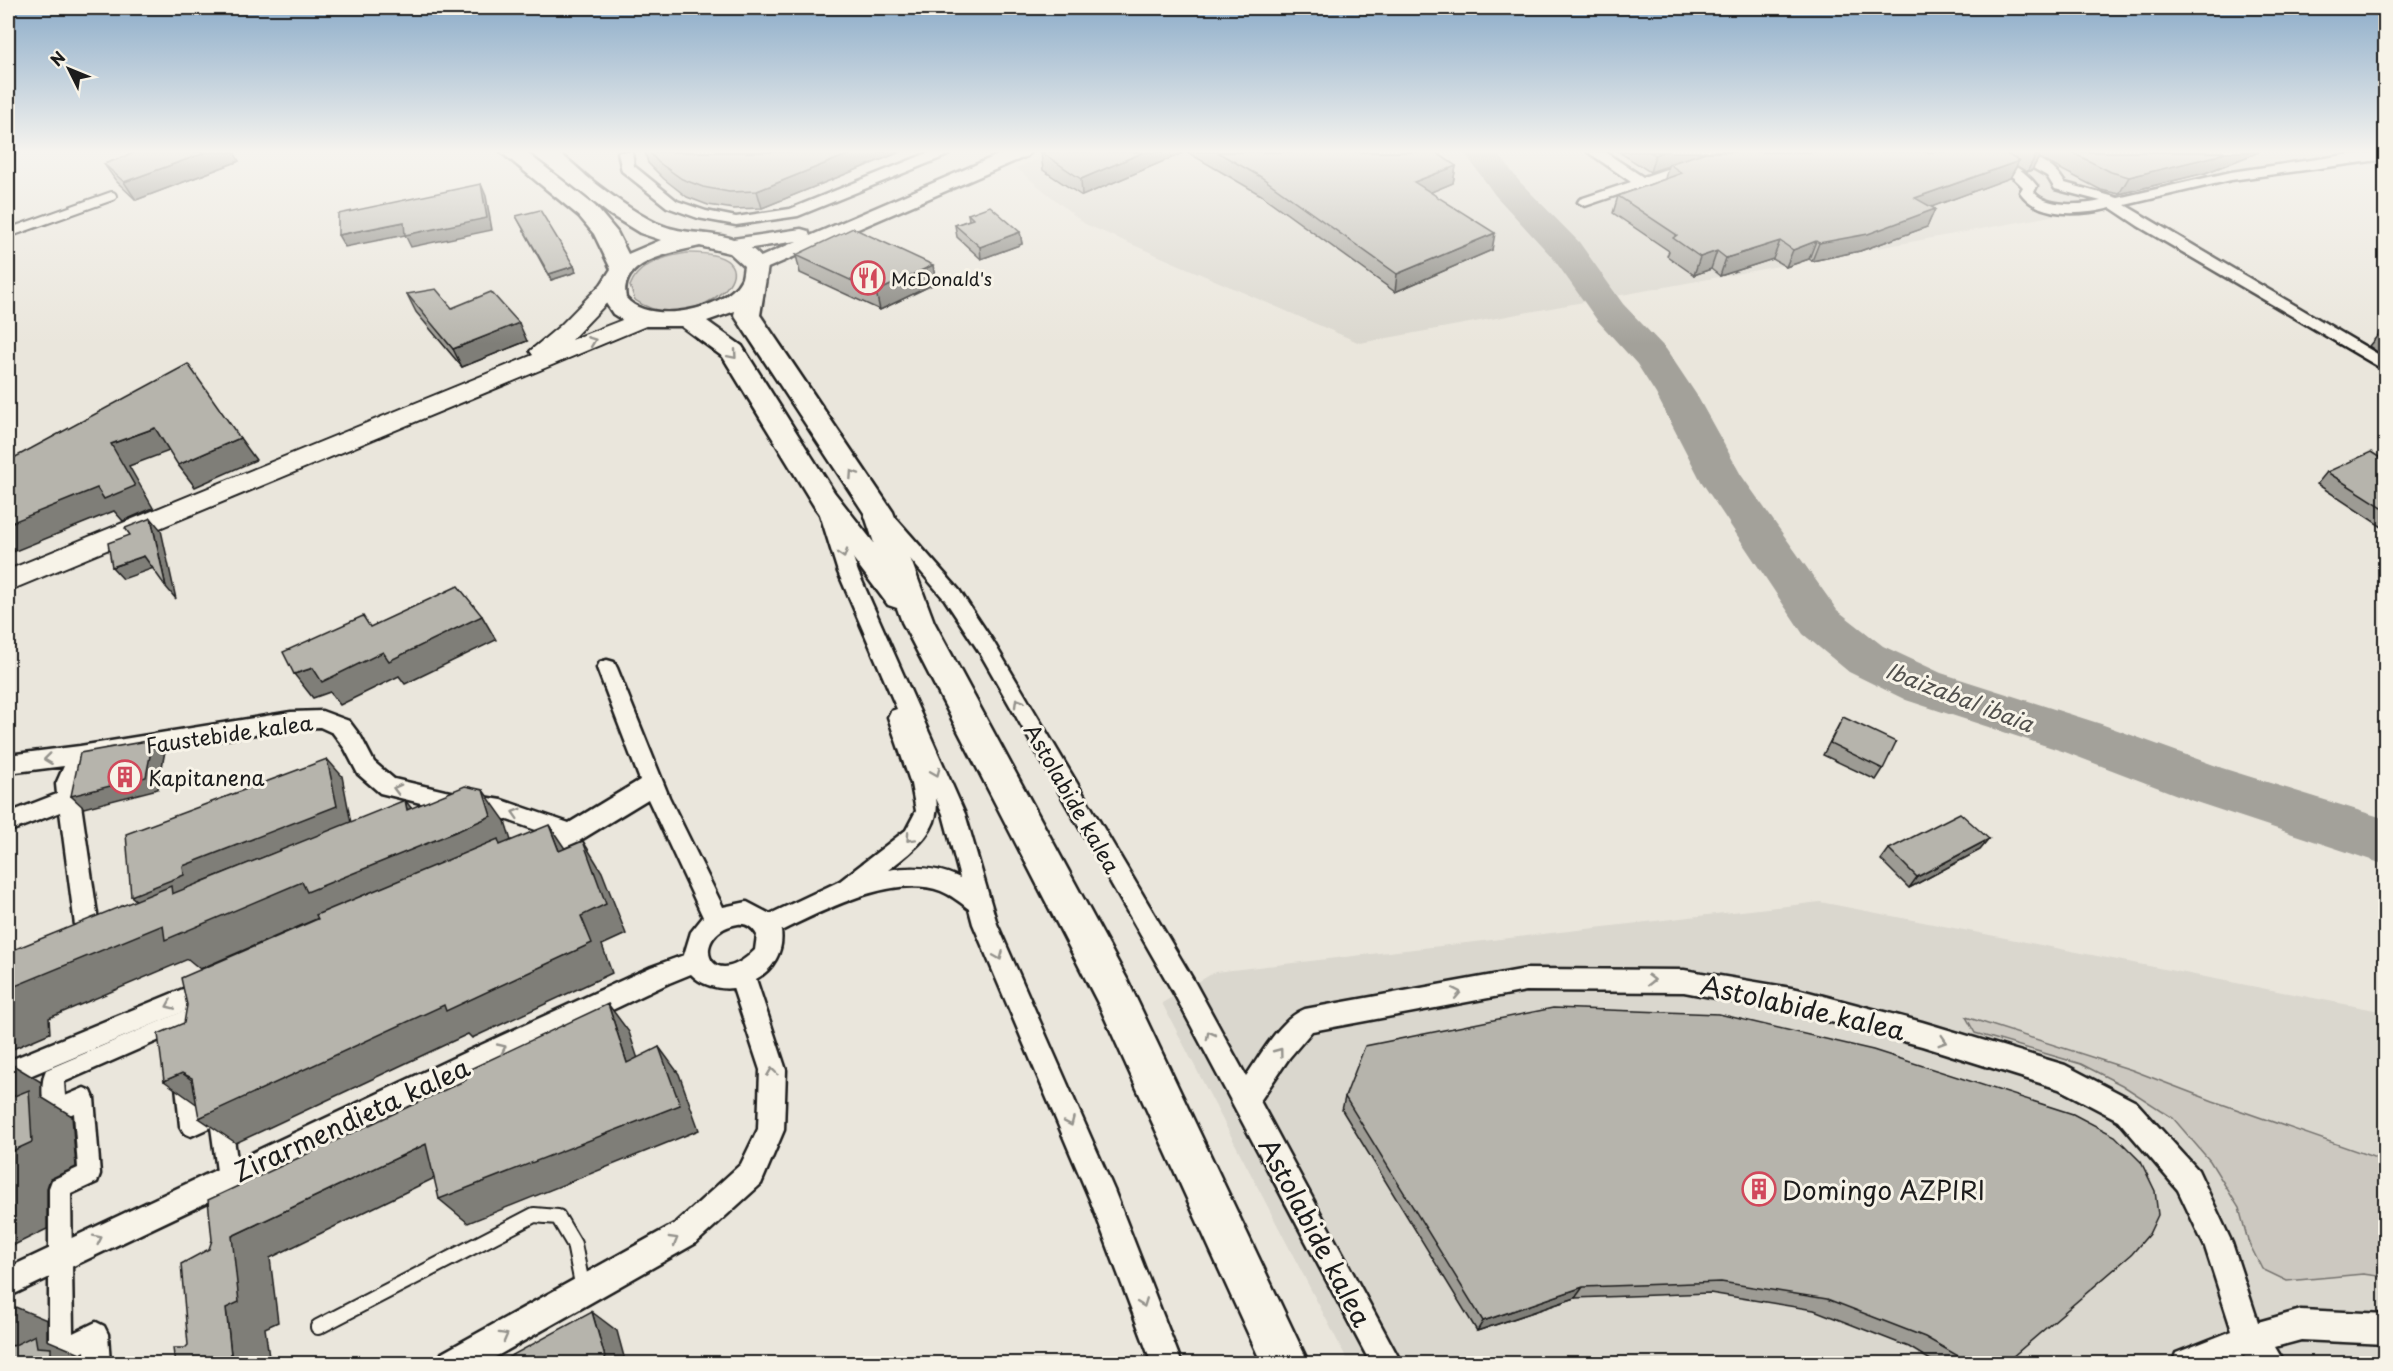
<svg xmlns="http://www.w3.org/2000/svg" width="2393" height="1371" viewBox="0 0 2393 1371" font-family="'Playpen Sans',sans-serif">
<rect width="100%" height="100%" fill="#eae6dc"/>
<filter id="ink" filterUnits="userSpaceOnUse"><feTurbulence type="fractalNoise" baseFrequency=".0167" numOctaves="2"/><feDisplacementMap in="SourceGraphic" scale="12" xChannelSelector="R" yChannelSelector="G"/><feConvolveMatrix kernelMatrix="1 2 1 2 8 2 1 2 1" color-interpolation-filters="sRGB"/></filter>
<g filter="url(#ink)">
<!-- built -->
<g fill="#dad7ce">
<polygon points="1055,152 2334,152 2336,153 2041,218 1360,343 1085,224 1016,168"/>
<polygon points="1820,902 2385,1012 2385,1363 1349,1363 1162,1003 1215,972"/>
</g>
<!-- green -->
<g fill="#ccc8c0" stroke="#74726e" stroke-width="1.5">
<path d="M687,253C792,251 694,343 635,300L630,286C638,263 666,256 687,253Z"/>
<polygon points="1966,1017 2132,1070 2213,1101 2385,1161 2385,1277 2363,1274 2287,1281 2262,1269 2248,1241 2239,1208 2210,1161 2173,1118 2122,1085 2081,1064 1975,1033"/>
</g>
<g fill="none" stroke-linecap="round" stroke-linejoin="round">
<!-- river -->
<polygon fill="#a3a19a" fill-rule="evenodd" points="1464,152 1497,152 1519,181 1579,242 1623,304 1666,349 1696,394 1741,475 1837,610 1883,646 1941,673 2101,724 2222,768 2386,819 2386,865 2193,801 2065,752 1906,700 1849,672 1803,634 1701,481 1656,394 1637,364 1597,320 1553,258 1495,195"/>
<!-- service-far1 casing -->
<g stroke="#1c1c1c" stroke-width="12">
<polyline id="service-far1" points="8,233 112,196"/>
</g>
<!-- service casing -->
<g stroke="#1c1c1c" stroke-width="18">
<polyline id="service" points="318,1327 534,1215 558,1217 574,1244 583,1289"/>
</g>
<!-- pedestrian casing -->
<g stroke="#1c1c1c" stroke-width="5">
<g id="pedestrian">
<path d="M205,1002L212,1005L215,1011L212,1017L64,1082L65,1096L84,1088L91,1091L94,1098L100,1174L97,1182L71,1194L73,1333L96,1322L104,1326L108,1334L110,1364H86L85,1351L61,1363L53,1359L49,1351V1188L52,1180L78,1168L74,1113L55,1121L48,1118C42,1105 40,1083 46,1070Z"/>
<polygon points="185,1066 192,1069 200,1111 220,1102 227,1105 230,1112 241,1186 238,1194 230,1197 222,1194 219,1186 211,1127 191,1136 184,1133 180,1126 175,1076 178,1069"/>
</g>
</g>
<!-- minor casing -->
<g stroke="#1c1c1c" stroke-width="5">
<g id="minor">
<polygon points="618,152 632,152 634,166 677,201 706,211 736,217 790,209 930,152 950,152 948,155 798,216 736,225 698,218 667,207 622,171"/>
<polygon points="1588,152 1605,152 1643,177 1717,152 1738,152 1736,155 1585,206 1578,202 1580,199 1631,182"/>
<path d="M1969,152C1994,152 2022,166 2037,186L2034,192C2046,208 2083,205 2101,201L2055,189L2047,176L2005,152C2029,152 2053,162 2065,183L2118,198L2231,172L2345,155L2386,152V159L2231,180L2125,205L2386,359V371L2138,226L2111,208C2082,215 2038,219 2020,192L2023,187L2014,178Z"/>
<path d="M828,505L835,506L837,511L858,572L965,814L997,924L1114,1190L1182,1364H1152L1091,1202L973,924L969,909C960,902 951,895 941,891C893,873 823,911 781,931C784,951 773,970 756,979L786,1070L784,1130L761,1184L696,1243L483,1364H438L442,1353L676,1223L741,1164L758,1129L760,1070L733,988C719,990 701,985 691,974L669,983L8,1297V1268L468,1051L651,967L684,955L691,932L703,917L648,799L579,841L533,861L525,858L521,851L525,844L547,834L502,818L445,809L380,793L358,774L345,749L333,733L320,727L291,728L88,762L78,784L102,948L99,956L90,959L81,956L78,948L60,812L8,832V813L57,794L56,784L64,766L8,773V755L80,746L291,712L322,711L349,721L361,737L374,762L394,779L445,791L502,800L569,823L640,780L597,668L600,662L607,660L614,662L617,668L669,797L723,907L747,902L770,914L840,881L906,830L916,811L911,784L888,717L891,711L897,709L838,572L819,511L821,506ZM936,798L943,814L960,878C937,867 913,866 888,870C911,852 942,831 936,798ZM738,924C747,923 753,928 757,935L755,950C707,997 689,932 738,924Z"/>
<path d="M886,514L893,515L959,590L994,643L1195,983L1246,1076C1260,1056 1281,1018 1305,1009L1526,969L1684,970L1797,989L1922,1022L2065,1065L2136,1102L2198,1170L2232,1243L2258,1322L2301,1310L2386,1314V1344L2301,1340L2275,1347L2285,1364H2250L2244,1356L2225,1364H2172L2176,1353L2232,1331L2205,1247L2178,1190L2118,1120L2059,1089L1922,1046L1797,1013L1684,992L1526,991L1312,1031L1289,1058L1260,1101L1402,1364H1371L1177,999L980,653L945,600L877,520L879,515Z"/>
<polygon points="212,977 221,980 225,988 221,996 8,1085 8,1061"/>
</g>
</g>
<!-- tertiary casing -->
<g stroke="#1c1c1c" stroke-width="5">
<polygon id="tertiary" points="1005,152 1030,152 1027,156 763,270 749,270 746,266 749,262 797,241 733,251 726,249 723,245 726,241 733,239 801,229 808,231 810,236"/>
</g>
<!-- secondary casing -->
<g stroke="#1c1c1c" stroke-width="4">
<polygon id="secondary" points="613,278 621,280 624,285 571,340 645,311 653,313 657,318 653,323 8,591 8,570 533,355 530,351 561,325 605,280"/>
</g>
<!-- primary casing -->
<g stroke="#1c1c1c" stroke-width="5">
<path id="primary" d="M501,152H526L595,206L617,232L628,254L661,240L640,233L609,214L530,152C537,152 546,151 553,152C565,154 581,172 590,179C611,195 632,211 656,223C697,242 738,222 768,266L760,315L893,512L934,622L1127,979L1309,1364H1262L1099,1005L902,622L897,608L888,605L814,506L723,357L681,326H647L624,321L613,314L600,294L602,283L611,269L594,234L579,216ZM700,246L730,253L744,266C743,271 743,277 741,280C725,311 648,325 626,298C618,260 676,252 700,246ZM735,311L734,315L864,513L874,543L834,492L742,346L707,321Z"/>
</g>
<!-- service-far1 -->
<use href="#service-far1" stroke="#f7f3e8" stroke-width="8"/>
<!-- service -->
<use href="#service" stroke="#f7f3e8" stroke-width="14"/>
<!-- pedestrian -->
<use href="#pedestrian" fill="#f7f3e8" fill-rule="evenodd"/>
<!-- minor -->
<use href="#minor" fill="#f7f3e8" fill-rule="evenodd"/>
<!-- tertiary -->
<use href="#tertiary" fill="#f7f3e8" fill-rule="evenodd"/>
<!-- secondary -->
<use href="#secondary" fill="#f7f3e8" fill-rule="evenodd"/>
<!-- primary -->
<use href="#primary" fill="#f7f3e8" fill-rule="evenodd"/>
</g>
<!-- wall -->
<g fill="#9d9b94" stroke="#1c1c1c" stroke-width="1.5">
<polygon points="137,152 234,152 239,161 136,200 116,181 104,164"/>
<polygon points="645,152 900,152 762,208 734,209 708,205 687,197 664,179 648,163"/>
<polygon points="1041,152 1185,152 1082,196 1043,170"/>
<polygon points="1187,152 1436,152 1456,166 1453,183 1431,192 1492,250 1395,292 1261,195"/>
<polygon points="1619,152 2259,152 2205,173 2119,194 2101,190 2039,158 2032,170 2027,172 2017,166 2010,178 1931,207 1935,209 1927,227 1860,251 1812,261 1809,259 1786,267 1773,259 1720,276 1711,269 1694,275 1667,256 1669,251 1613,213 1618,196 1665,179 1668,166 1650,172"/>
<polygon points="968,214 1020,232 1022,244 981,259 957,237 955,225 969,220"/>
<polygon points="516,216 574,266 576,272 551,280"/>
<polygon points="796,255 936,283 880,310 800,273"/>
<polygon points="407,294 452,308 527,341 462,367 416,312"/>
<polygon points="2385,332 2385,357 2369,346 2379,334"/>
<polygon points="2385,461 2385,529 2317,484 2327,472"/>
<polygon points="1843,717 1883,769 1876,780 1823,755"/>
<polygon points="1989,839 1980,850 1909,888 1881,860 1889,849"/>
<polygon points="1345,1097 2004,1364 1937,1364 1909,1347 1814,1310 1710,1293 1575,1298 1477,1331 1342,1110"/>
</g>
<!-- shaded-wall -->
<g fill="#7f7e78" stroke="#1c1c1c" stroke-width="1.5">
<polygon points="8,152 23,152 8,158"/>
<polygon points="207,152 234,152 239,161 136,200 124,182"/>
<polygon points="854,152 900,152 762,208 757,191"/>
<polygon points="1144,152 1185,152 1082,196 1081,179"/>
<polygon points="1663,152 1709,152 1669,164 1668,166 1650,172 1655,155"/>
<polygon points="2225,152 2259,152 2205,173 2119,194 2129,177"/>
<polygon points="2041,153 2032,170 2027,172 2036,155"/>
<polygon points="2019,161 2010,178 1907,216 1915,198"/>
<polygon points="1456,166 1453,183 1412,200 1414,182"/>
<polygon points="481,184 486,196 492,230 411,247 405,235 345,247 338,235 404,222"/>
<polygon points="1935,209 1927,227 1860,251 1812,261 1819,243"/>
<polygon points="1020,232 1022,244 981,259 980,247"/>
<polygon points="1495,233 1492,250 1395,292 1397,274"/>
<polygon points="1780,241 1773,259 1720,276 1726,258"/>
<polygon points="1816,241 1809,259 1786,267 1793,250"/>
<polygon points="1717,251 1711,269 1694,275 1700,257"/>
<polygon points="933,265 936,283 880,310 876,292"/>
<polygon points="574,266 576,272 551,280 549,274"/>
<polygon points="519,323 527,341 462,367 453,349"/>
<polygon points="155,428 172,450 129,466 153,508 123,521 114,511 8,554 8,524 111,444"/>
<polygon points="240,438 256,460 195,487 178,465"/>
<polygon points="151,518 161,530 176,599 166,587"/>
<polygon points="144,556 154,568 123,579 112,567"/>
<polygon points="482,616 496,640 405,684 399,676 340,705 330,692 313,698 294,674 313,668 383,652"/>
<polygon points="153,740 165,751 158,789 84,808 71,796"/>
<polygon points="327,759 342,776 351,823 201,882 202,891 407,810 405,800 430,832 483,790 505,821 513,847 328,914 200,969 188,959 49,1018 50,1033 8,1051 8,989 150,912 131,896 183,866"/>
<polygon points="549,825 570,856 559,851"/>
<polygon points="1989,839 1980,850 1909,888 1917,877"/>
<polygon points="583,841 602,872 626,934 602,945 612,973 472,1038 468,1034 236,1143 199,1118 581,916"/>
<polygon points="608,1004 629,1032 648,1089 627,1063"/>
<polygon points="659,1047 679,1074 699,1130 468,1223 439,1199"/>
<polygon points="8,1062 41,1082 41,1097 72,1116 76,1167 50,1179 47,1188 47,1229 8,1248"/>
<polygon points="182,1073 219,1100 202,1108 164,1081"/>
<polygon points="426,1144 455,1168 270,1258 278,1322 265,1328 270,1364 232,1364 226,1308 232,1236"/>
<polygon points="1583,1287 1575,1298 1477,1331 1483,1321"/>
<polygon points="8,1304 47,1320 47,1340 83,1355 84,1361 91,1364 51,1364 8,1344"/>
<polygon points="592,1312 617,1331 626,1364 607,1364"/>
</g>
<!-- building -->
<g fill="#b6b4ac" stroke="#1c1c1c" stroke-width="1.5">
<polygon points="137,152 207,152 124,182 104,164"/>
<polygon points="649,152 854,152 757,191 729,192 703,187 682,179 658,162"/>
<polygon points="1041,152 1144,152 1081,179"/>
<polygon points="1217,152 1435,152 1456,166 1414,182 1495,233 1397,274 1261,177"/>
<polygon points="1650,152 1663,152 1655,155"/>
<polygon points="1706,152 2003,152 2019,161 1915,198 1935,209 1868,234 1819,243 1816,241 1793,250 1780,241 1726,258 1717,251 1700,257 1673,238 1677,235 1618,196 1682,173 1669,164"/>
<polygon points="2031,152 2040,152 2041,153 2036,155"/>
<polygon points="2071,152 2225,152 2216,156 2129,177 2111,172"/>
<polygon points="481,184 487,218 405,235 404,222 338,235 338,214"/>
<polygon points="990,206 1020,232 980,247 955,225 973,219 968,214"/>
<polygon points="540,210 574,266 549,274 516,216"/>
<polygon points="853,228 933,265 876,292 796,255"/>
<polygon points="436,289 452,308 491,292 519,323 453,349 407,294"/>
<polygon points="2385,332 2385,339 2379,334"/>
<polygon points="188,364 240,438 178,465 155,428 111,444 135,486 104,499 97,488 8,524 8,461"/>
<polygon points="2371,452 2385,461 2385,509 2327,472"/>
<polygon points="151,518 166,587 144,556 112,567 108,543 130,535 125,528"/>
<polygon points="458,586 482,616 389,661 383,652 322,682 313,668 294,674 283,652 363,616 370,627"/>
<polygon points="1843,717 1896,742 1883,769 1830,743"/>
<polygon points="153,740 146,777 71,796 80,753"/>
<polygon points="327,759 337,806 183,866 184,875 131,896 126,834"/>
<polygon points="465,786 483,790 491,816 460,830 307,892 302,882 165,940 163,925 8,989 8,952 171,886 172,894 405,800 407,810"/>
<polygon points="1960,813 1989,839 1917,877 1889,849"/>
<polygon points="549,825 559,851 583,841 606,904 581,916 592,943 446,1011 444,1005 199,1118 192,1078 182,1073 164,1081 158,1034 184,1023 187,1005 181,978 318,919 316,915 498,839 500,845"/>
<polygon points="608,1004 627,1063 659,1047 680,1105 439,1199 426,1144 232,1236 239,1302 226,1308 232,1364 175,1364 173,1348 185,1348 188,1345 181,1264 209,1249 212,1240 208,1200 466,1080 464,1072"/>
<polygon points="1553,1008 1719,1014 1873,1050 2073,1114 2115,1136 2141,1162 2155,1191 2158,1215 2149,1234 2132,1254 2004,1364 1972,1364 1925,1337 1827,1299 1721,1282 1583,1287 1483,1321 1345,1097 1365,1046"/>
<polygon points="29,1090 32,1142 8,1153 8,1095 12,1097"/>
<polygon points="592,1312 607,1364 496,1364"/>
<polygon points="35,1335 37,1347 51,1348 51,1364 8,1364 8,1344 13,1346"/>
</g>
<!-- one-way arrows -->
<defs><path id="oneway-chevron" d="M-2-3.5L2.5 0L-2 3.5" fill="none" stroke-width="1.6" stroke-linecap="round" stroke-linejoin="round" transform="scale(1.5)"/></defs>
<g stroke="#94928c">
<use href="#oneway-chevron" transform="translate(592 341) rotate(-21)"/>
<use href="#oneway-chevron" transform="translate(733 355) rotate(49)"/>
<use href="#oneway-chevron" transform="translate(853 474) rotate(-124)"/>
<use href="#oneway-chevron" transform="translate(843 554) rotate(72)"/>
<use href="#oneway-chevron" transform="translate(1018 702) rotate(-120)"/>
<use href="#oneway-chevron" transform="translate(48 759) rotate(173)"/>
<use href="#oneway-chevron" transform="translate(936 772) rotate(67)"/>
<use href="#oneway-chevron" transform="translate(397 789) rotate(-165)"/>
<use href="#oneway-chevron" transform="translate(516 813) rotate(-163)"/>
<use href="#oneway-chevron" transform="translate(910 838) rotate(133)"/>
<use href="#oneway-chevron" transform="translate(999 956) rotate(67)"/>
<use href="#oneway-chevron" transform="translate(1651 980)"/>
<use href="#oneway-chevron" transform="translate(1457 993) rotate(-11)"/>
<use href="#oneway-chevron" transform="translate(170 1005) rotate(157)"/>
<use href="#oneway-chevron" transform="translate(1210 1035) rotate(-118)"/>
<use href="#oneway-chevron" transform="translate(1943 1041) rotate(17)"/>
<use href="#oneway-chevron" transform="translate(502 1048) rotate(-25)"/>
<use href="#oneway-chevron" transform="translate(1279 1052) rotate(-53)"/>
<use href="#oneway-chevron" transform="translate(772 1072) rotate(-98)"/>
<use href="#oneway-chevron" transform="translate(1070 1122) rotate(66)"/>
<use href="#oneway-chevron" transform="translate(98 1239) rotate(-26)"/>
<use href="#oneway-chevron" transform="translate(674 1240) rotate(-30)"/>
<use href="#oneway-chevron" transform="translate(1143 1303) rotate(69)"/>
<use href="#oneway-chevron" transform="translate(504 1336) rotate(-29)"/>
</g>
</g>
<!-- sky -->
<linearGradient id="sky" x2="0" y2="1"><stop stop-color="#8cacc9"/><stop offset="0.44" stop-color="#f6f4ef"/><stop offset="1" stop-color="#f6f4ef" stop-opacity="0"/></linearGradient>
<rect width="2393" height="344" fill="url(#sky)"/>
<!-- icons -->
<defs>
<g id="restaurant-ring" transform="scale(1.725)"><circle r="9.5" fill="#f7f3e8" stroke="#d1495b" stroke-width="1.5"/><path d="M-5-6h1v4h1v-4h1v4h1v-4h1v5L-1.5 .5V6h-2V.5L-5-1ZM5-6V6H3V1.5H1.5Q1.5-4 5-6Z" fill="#d1495b"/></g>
<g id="building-ring" transform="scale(1.725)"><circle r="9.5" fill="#f7f3e8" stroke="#d1495b" stroke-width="1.5"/><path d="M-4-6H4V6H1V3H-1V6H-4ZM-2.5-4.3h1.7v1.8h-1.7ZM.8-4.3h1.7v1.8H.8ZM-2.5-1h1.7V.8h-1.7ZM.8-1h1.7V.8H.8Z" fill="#d1495b"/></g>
</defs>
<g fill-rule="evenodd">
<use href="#restaurant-ring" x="868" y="278"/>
<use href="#building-ring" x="125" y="777"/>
<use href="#building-ring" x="1759" y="1189"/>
</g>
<g text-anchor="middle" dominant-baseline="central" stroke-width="6" stroke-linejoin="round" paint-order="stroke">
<!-- far-poi labels -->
<g font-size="18" fill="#1c1c1c" stroke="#f7f3e8" text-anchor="start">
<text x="891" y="278">McDonald's</text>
</g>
<!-- street labels -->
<g font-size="21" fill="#1c1c1c" stroke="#f7f3e8">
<text transform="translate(229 733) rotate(-8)">Faustebide kalea</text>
<text transform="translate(1073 798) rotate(60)">Astolabide kalea</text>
</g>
<!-- poi labels -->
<g font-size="21" fill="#1c1c1c" stroke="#f7f3e8" text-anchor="start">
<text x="148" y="777">Kapitanena</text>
</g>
<!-- water labels -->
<g font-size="22" font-style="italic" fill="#52514e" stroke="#f7f3e8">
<text transform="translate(1960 696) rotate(21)">Ibaizabal ibaia</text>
</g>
<!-- near-street labels -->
<g font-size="26" fill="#1c1c1c" stroke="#f7f3e8">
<text transform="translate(1803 1007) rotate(13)">Astolabide kalea</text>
<text transform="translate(351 1119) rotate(-25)">Zirarmendieta kalea</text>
<text transform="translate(1316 1232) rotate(62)">Astolabide kalea</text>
</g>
<!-- near-poi labels -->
<g font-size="26" fill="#1c1c1c" stroke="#f7f3e8" text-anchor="start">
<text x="1782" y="1189">Domingo AZPIRI</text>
</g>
</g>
<!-- margin -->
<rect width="2393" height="1371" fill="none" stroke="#f7f3e8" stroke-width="30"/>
<rect x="15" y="15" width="2363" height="1341" fill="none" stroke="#1c1c1c" stroke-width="2" filter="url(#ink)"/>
<!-- north arrow -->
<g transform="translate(69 69) rotate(313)" stroke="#f7f3e8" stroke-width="4.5" paint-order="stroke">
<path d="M0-4.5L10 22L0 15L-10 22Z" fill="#1c1c1c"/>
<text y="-9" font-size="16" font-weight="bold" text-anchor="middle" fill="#1c1c1c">N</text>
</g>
</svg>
